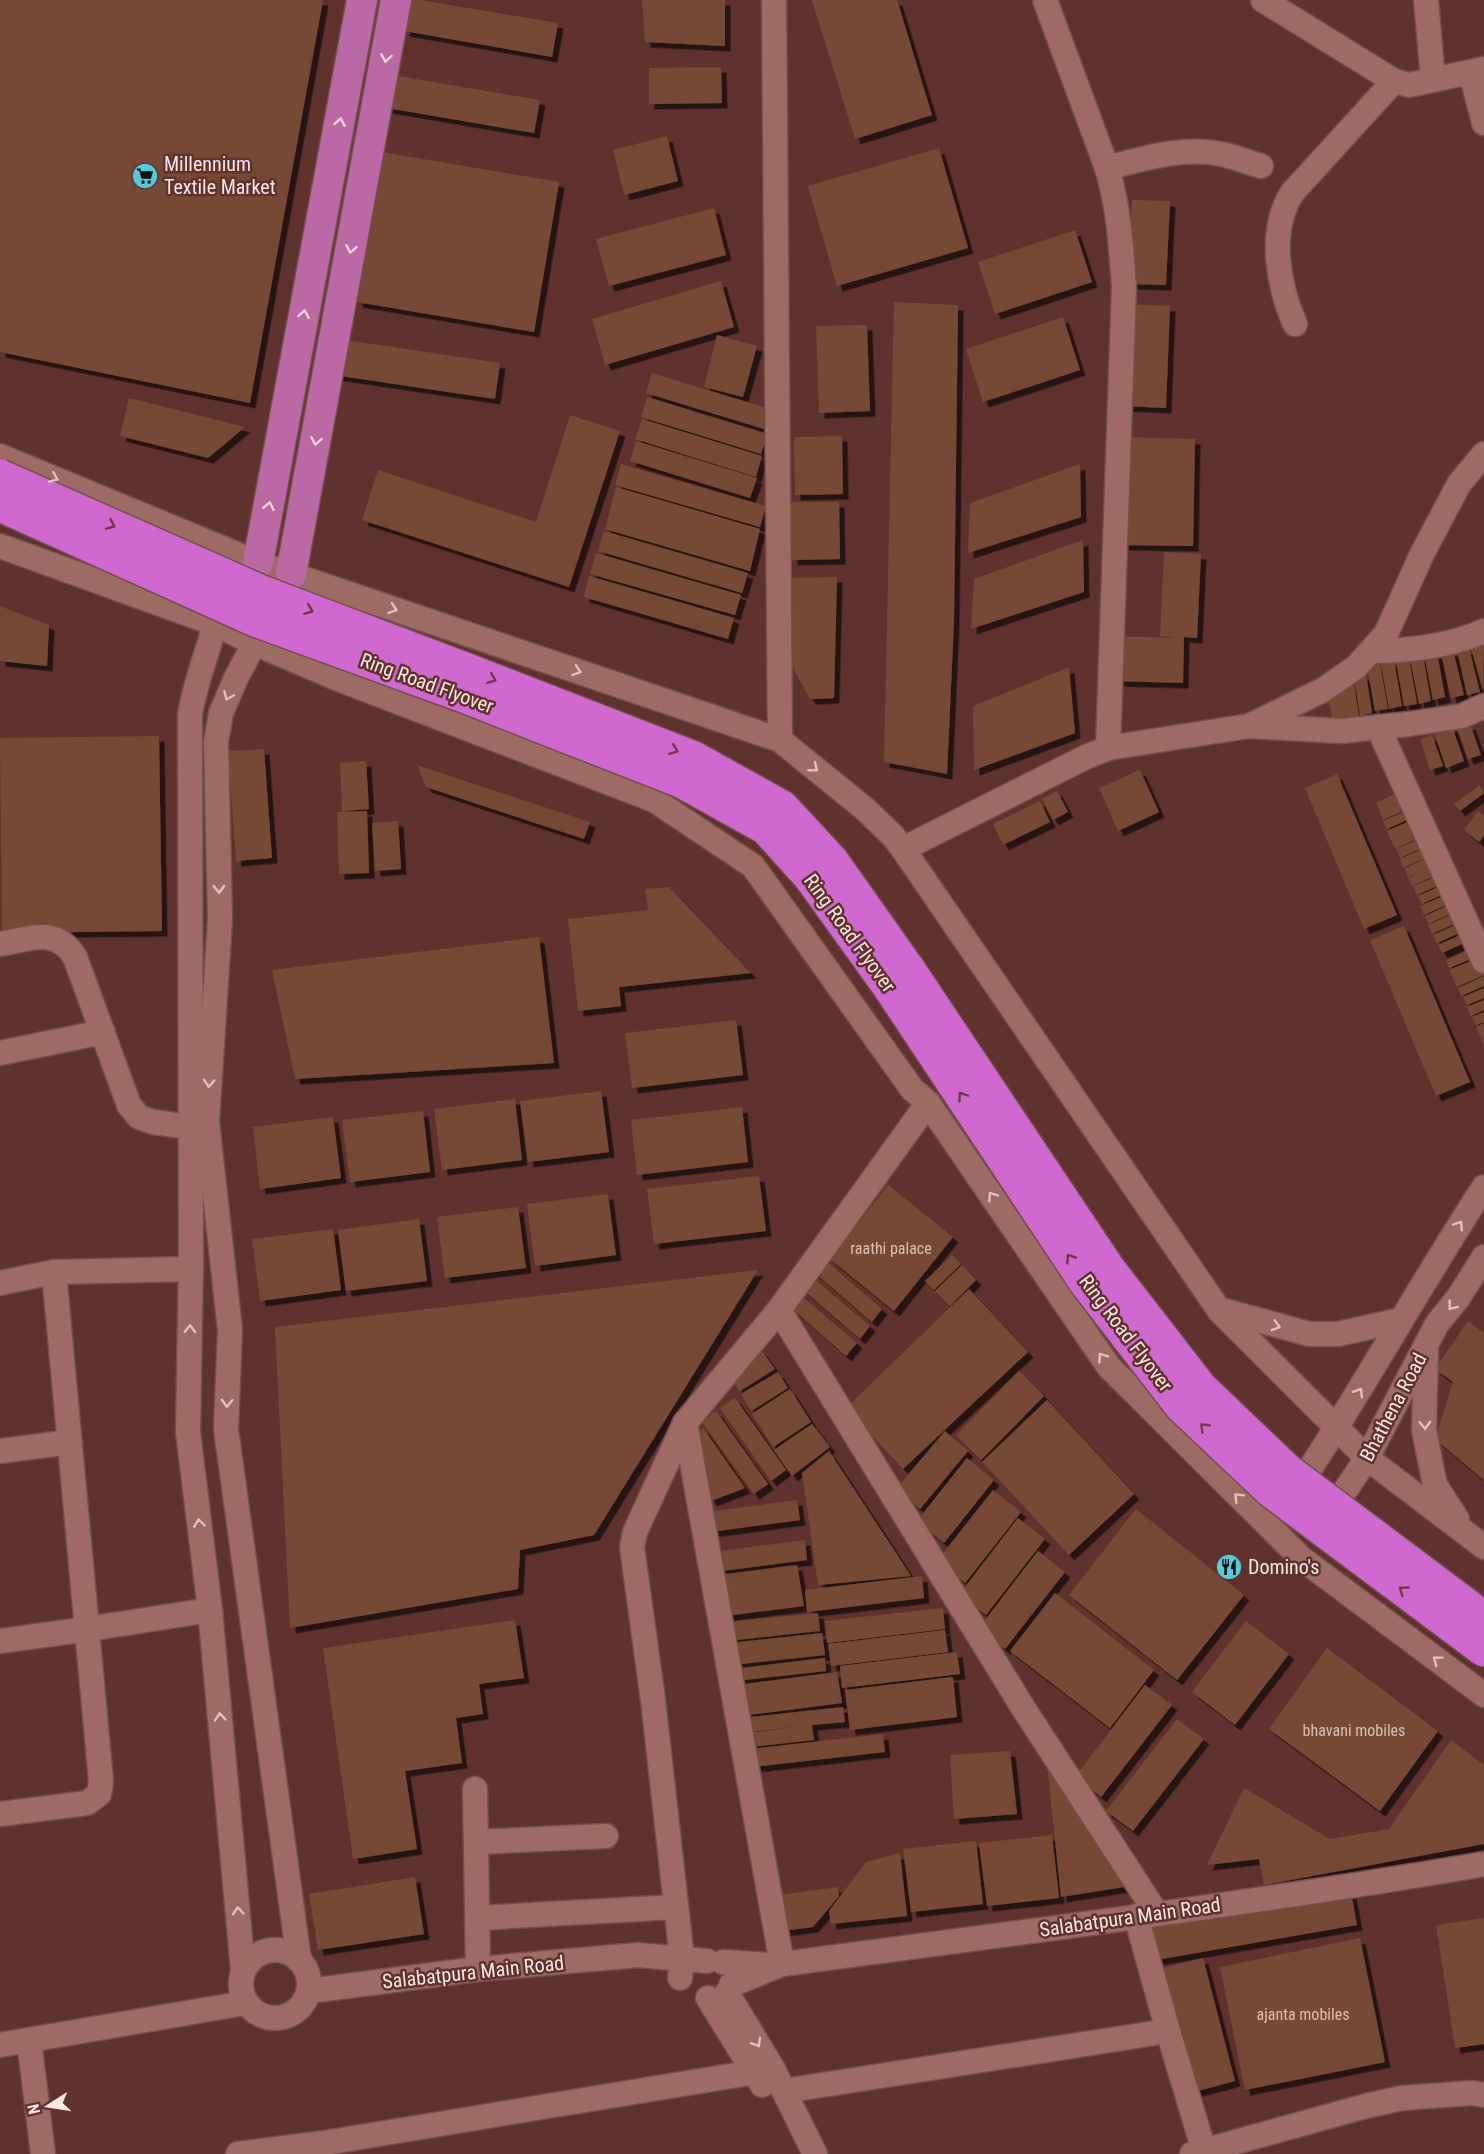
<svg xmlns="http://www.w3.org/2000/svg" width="1484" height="2154" viewBox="0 0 1484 2154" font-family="'Roboto Condensed',sans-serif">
<defs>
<filter id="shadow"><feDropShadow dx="5.5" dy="5.5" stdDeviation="0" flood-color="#0009"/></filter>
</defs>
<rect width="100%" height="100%" fill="#5f322d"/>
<!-- building -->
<g fill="#744a34" filter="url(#shadow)">
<polygon points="0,0 323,0 250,403 0,352"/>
<polygon points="409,0 420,0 558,23 552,57 404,31"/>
<polygon points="642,0 725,0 725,46 645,42"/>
<polygon points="812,0 897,0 932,115 855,139"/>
<polygon points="721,67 722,103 649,104 649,68"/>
<polygon points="392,75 540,100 534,133 387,108"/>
<polygon points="667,136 678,181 624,195 613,150"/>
<polygon points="939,148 968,248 837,286 808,186"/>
<polygon points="382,152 559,182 534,332 357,302"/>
<polygon points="1132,200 1170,201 1166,285 1129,284"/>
<polygon points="714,208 726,255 609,286 596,239"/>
<polygon points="1075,230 1092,282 995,314 978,262"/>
<polygon points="721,281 734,327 605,365 592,319"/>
<polygon points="894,302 958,305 954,621 947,774 884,762"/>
<polygon points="1125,304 1170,306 1166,408 1122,406"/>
<polygon points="1063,317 1080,370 983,402 966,349"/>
<polygon points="867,325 870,411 819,413 816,326"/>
<polygon points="717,335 757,346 743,397 704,387"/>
<polygon points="339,339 500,363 495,399 334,375"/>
<polygon points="652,373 773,410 767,430 646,393"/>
<polygon points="647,397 767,434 761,454 641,417"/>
<polygon points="129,398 245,427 208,458 120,436"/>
<polygon points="570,415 620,431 569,587 362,520 378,470 536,522"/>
<polygon points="642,419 762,456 756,477 635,439"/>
<polygon points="842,436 843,494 795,495 794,437"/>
<polygon points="1125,437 1195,439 1193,546 1123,545"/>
<polygon points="636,441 757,478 750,498 630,461"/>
<polygon points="621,464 766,506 760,527 615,485"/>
<polygon points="1080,464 1081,517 968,553 970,503"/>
<polygon points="616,487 760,529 750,571 605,529"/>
<polygon points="791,502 839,502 840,559 792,560"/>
<polygon points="604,531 748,573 742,593 598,551"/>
<polygon points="1083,540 1084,592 971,629 974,579"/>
<polygon points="1164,552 1201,554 1197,638 1184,637 1183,683 1114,681 1116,636 1173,638 1160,636"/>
<polygon points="596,553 741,595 735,615 590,574"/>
<polygon points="589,576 734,618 728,639 584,597"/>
<polygon points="837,577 834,698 810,699 791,664 786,578"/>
<polygon points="0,606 49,625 47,666 0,661"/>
<polygon points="1483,644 1484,646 1483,691 1471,648"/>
<polygon points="1469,648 1480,692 1467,695 1457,650"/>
<polygon points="1453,650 1464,695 1451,698 1441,653"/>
<polygon points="1437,652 1445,697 1433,700 1424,654"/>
<polygon points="1423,656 1431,701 1419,704 1410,658"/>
<polygon points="1409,658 1417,704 1404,706 1396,661"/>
<polygon points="1394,661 1402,706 1389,709 1381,664"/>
<polygon points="1380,664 1388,709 1375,711 1367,666"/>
<polygon points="1069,667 1075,733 974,770 973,706"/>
<polygon points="1366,674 1372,713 1360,716 1354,676"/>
<polygon points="1354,684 1359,716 1333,722 1327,690"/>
<polygon points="1470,724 1481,755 1468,759 1457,728"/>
<polygon points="1452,726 1464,761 1446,768 1434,732"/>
<polygon points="1432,735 1443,766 1430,770 1420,739"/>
<polygon points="159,736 162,931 2,933 0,738"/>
<polygon points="264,749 272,858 236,861 228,751"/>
<polygon points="366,761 369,809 342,811 340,763"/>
<polygon points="417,765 590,822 584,839 426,787"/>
<polygon points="1140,770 1159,812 1118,831 1099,788"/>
<polygon points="1337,774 1397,915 1364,929 1305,788"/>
<polygon points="1480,785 1484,793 1460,811 1454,804"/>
<polygon points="1404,789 1408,798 1389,806 1408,799 1412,807 1383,820 1376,803"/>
<polygon points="1057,791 1068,812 1053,820 1042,799"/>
<polygon points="1040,801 1050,822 1003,845 993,824"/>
<polygon points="1412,808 1416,816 1387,829 1383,821"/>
<polygon points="367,811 369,873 339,874 337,812"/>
<polygon points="1478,811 1484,816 1484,836 1479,842 1464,830"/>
<polygon points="1416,818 1424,836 1395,849 1387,831"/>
<polygon points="398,821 401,869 375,871 372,823"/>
<polygon points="1425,837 1429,845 1400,858 1396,849"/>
<polygon points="1429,846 1432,855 1403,868 1400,859"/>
<polygon points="1433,855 1441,873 1412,886 1408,878 1417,873 1408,877 1405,868"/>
<polygon points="1442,874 1446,882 1417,895 1413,886"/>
<polygon points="1447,883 1450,891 1422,904 1418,896"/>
<polygon points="669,887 751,973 619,987 621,1006 578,1011 568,919 648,910 645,889"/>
<polygon points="1450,893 1453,902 1424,915 1420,906"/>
<polygon points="1453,903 1457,911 1428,924 1425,916"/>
<polygon points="1457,912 1461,921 1432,934 1428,925"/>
<polygon points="1462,922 1466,930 1437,943 1433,935"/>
<polygon points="1404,926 1470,1082 1436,1096 1370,940"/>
<polygon points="1467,932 1471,940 1442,953 1438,945"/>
<polygon points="539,937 554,1063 295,1079 272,970"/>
<polygon points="1474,947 1478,956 1449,968 1446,960"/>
<polygon points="1478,958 1484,969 1484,975 1457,987 1449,970"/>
<polygon points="1484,976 1484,986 1461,996 1458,988"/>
<polygon points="1484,988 1484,998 1467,1005 1463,997"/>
<polygon points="1484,1000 1484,1010 1471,1016 1467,1007"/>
<polygon points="1484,1012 1484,1022 1476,1025 1472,1017"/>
<polygon points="736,1020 743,1075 632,1088 625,1033"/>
<polygon points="1484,1023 1484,1046 1476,1027"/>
<polygon points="601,1091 609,1152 528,1162 520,1101"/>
<polygon points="515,1099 522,1160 442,1170 434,1109"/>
<polygon points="742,1107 748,1162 637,1175 631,1120"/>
<polygon points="423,1111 430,1172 350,1182 342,1120"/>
<polygon points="333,1117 341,1178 260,1189 253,1127"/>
<polygon points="759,1176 766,1231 654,1244 647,1189"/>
<polygon points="888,1185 953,1237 894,1311 830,1259"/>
<polygon points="608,1194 616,1255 535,1266 527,1204"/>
<polygon points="518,1207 526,1268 445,1278 437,1217"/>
<polygon points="419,1219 427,1281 346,1291 338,1230"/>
<polygon points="333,1229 341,1290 260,1301 252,1239"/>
<polygon points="952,1255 961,1264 934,1290 925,1281"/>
<polygon points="825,1260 882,1309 872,1322 814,1272"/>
<polygon points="962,1265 976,1280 950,1306 935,1291"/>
<polygon points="758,1270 594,1535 520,1550 518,1589 290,1628 275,1327"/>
<polygon points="812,1277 870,1326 860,1339 802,1289"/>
<polygon points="969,1289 1028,1352 903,1469 846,1408"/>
<polygon points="799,1294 857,1343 846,1356 789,1306"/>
<polygon points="1468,1321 1484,1333 1484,1480 1435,1439 1453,1382 1435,1369"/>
<polygon points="761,1350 775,1369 740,1391 732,1381"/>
<polygon points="1019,1371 1044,1396 981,1460 956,1435"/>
<polygon points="778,1372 788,1388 751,1411 741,1394"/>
<polygon points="790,1389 811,1422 773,1447 752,1414"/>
<polygon points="735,1398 786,1470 771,1481 720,1408"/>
<polygon points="1047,1400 1134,1494 1069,1555 982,1462"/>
<polygon points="716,1411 768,1484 754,1494 702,1422"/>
<polygon points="812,1424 830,1447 792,1476 774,1450"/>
<polygon points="703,1428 745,1488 711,1501 695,1460 692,1441"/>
<polygon points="945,1431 968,1451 920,1509 896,1489"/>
<polygon points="829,1451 911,1576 818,1585 802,1473"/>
<polygon points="967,1458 994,1480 944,1543 917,1521"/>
<polygon points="993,1490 1021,1512 965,1583 937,1561"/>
<polygon points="797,1500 800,1520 710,1532 707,1512"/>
<polygon points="1136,1509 1244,1595 1177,1680 1069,1595"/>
<polygon points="1018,1518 1045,1539 986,1615 959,1595"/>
<polygon points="805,1540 807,1560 715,1572 713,1552"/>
<polygon points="1038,1551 1065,1572 1005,1649 979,1628"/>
<polygon points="797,1565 804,1606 725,1616 718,1575"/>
<polygon points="922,1576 924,1598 807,1612 805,1590"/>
<polygon points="1055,1593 1154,1670 1110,1728 1010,1651"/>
<polygon points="943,1608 945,1629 827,1643 825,1621"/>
<polygon points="818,1613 820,1631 728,1641 726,1622"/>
<polygon points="515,1620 524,1678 479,1684 483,1714 456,1718 462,1763 405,1771 417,1849 353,1859 323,1648"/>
<polygon points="1246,1621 1289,1654 1235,1725 1192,1692"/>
<polygon points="945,1630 948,1652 831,1666 828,1644"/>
<polygon points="822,1633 825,1655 732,1665 730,1643"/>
<polygon points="1327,1648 1438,1731 1380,1811 1269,1729"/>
<polygon points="957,1652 960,1674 842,1688 840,1666"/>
<polygon points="825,1658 826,1671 735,1681 733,1669"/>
<polygon points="837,1672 842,1703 741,1716 737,1685"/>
<polygon points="953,1677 957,1717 850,1730 845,1690"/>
<polygon points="1145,1685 1172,1705 1101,1797 1075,1777"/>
<polygon points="843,1707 845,1722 812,1725 814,1740 751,1747 749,1733 795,1727 743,1733 741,1718"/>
<polygon points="1177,1719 1204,1739 1133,1831 1106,1811"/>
<polygon points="883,1734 885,1752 752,1767 750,1749"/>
<polygon points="1451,1740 1484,1765 1484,1844 1264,1885 1259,1859 1207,1865 1244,1788 1330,1839 1389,1829"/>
<polygon points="1010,1751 1017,1814 954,1819 950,1755"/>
<polygon points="1047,1764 1124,1887 1061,1897"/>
<polygon points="1052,1835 1059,1898 987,1906 979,1843"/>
<polygon points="976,1841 983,1904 911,1912 903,1849"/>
<polygon points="900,1853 907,1916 831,1924 829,1911 866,1862"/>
<polygon points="415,1877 424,1934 318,1950 309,1894"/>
<polygon points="838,1887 839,1896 813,1927 782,1931 778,1895"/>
<polygon points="1351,1892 1357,1925 1156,1960 1150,1927"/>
<polygon points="1484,1918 1484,2044 1455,2048 1436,1925"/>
<polygon points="1360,1938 1385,2062 1245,2090 1220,1967"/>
<polygon points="1203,1958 1235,2081 1194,2092 1163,1968"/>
</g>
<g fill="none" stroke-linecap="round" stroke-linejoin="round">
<!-- minor casing -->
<g stroke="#734e4a" stroke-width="27">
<g id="minor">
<polyline points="774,0 780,740"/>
<path d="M1045,0L1107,168C1119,208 1121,246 1124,287L1108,748"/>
<polyline points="1263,0 1394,81 1409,85 1484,69"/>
<polyline points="1426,0 1433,80"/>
<polyline points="1471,73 1484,123"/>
<path d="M1107,168C1143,159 1182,146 1221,154C1234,157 1248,162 1261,166"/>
<path d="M1295,324C1278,285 1268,231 1292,193L1394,81"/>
<polyline points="0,456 258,563 780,740 865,809 893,836 903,849 1219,1310 1367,1458 1484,1547"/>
<polyline points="0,546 213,623 254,643 341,680 654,800 753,866 912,1089 928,1103 1109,1367 1301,1558 1484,1695"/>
<path d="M222,610C211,626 214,629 209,645C201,670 195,687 190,714L191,1261L188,1432L210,1610L243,1970"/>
<polyline points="262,629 236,678 221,713 216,742 220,919 207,1122 230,1330 226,1429 299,1960"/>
<path d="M1371,651C1410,651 1448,647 1484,631"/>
<polyline points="1251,725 1323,690 1356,667 1386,634 1422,554 1459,484 1484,454"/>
<polyline points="1378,727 1484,961"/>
<polyline points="903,849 1086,757 1108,748 1249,726 1342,731 1409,724 1462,716 1484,706"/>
<path d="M0,944C30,939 55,926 75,957L129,1105L139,1117L153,1122L190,1127"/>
<polyline points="0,1053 103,1032"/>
<polyline points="0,1283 54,1272 191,1269"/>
<polyline points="779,1310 1022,1706 1157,1914"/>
<polyline points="1222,1310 1309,1334 1338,1334 1401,1320"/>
<polyline points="1426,1351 1424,1430 1435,1485 1457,1519"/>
<polyline points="685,1423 782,1964"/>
<polyline points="0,1451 70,1442"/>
<path d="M1293,1495C1360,1394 1418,1288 1484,1187"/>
<polyline points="1326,1519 1367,1458 1437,1324 1458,1298 1484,1257"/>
<polyline points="0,1641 88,1629 210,1610"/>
<polyline points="475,1789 478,1969"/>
<polyline points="0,1814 87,1803 99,1794 101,1781 54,1272"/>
<polyline points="476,1842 606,1836"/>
<polyline points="1136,1916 1168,2031 1205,2154"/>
<polyline points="478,1918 675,1907"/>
<circle cx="275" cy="1984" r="34"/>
<polyline points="723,1962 771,1965"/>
<polyline points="680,1978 682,1958 653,1700 632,1547 635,1532 685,1423 779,1310 928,1103"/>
<path d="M731,1985L782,1964C1016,1933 1251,1904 1484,1864"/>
<polyline points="309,1991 478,1969 638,1955 707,1961"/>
<polyline points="727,1993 773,2069 815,2154"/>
<polyline points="708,1998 762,2085"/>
<polyline points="29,2040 43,2154"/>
<polyline points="0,2045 245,2003"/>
<polyline points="784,2091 1168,2031"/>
<polyline points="238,2154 324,2143 773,2069"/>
<polyline points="1192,2154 1366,2106 1402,2098 1472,2093 1484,2095"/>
</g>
</g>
<!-- major casing -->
<g stroke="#734e4a" stroke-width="33">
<g id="major">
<polyline points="258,563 362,0"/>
<polyline points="291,574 396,0"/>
</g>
</g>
<!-- minor -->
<use href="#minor" stroke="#9d6a64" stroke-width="24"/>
<!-- major -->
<use href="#major" stroke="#bb69a4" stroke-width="30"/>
<!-- highway-bridge casing -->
<g stroke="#734e4a" stroke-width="36" stroke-linecap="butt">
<g id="highway-bridge">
<polyline points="0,476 262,592 470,671 694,758 782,807 832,861 909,970 1108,1268 1201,1388 1288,1471 1484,1618"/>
<polyline points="0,505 255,620 461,695 683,782 766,828 811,878 888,985 1086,1283 1181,1406 1271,1491 1484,1650"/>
</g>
</g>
<!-- highway-bridge -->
<use href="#highway-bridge" stroke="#cf69cf" stroke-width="33"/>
</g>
<!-- one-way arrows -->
<defs><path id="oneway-chevron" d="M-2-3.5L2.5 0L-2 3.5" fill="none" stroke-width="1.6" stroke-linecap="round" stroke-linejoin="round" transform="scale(1.5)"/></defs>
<g stroke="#f4d3da">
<use href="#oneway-chevron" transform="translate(386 58) rotate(100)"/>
<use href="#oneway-chevron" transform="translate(340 122) rotate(-80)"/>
<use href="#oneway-chevron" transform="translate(351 249) rotate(100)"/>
<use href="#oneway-chevron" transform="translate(304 314) rotate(-80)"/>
<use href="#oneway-chevron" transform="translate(316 441) rotate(100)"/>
<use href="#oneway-chevron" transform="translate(269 506) rotate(-79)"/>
</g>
<g stroke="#e1c1bd">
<use href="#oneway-chevron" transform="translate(54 478) rotate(23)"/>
<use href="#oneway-chevron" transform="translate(393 609) rotate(19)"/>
<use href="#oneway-chevron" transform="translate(577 671) rotate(19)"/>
<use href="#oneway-chevron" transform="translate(228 696) rotate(113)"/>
<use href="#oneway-chevron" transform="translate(814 768) rotate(39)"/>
<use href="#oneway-chevron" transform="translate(219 889) rotate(89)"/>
<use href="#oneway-chevron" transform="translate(209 1083) rotate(94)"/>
<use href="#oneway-chevron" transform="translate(992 1196) rotate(-124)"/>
<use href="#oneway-chevron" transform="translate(1459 1225) rotate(-57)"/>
<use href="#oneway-chevron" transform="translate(1452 1306) rotate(128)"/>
<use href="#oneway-chevron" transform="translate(1276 1326) rotate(16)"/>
<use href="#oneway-chevron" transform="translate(190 1329) rotate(-89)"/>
<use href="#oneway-chevron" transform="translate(1102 1357) rotate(-125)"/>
<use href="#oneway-chevron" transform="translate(1359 1392) rotate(-59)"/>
<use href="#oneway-chevron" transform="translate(227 1403) rotate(92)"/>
<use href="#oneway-chevron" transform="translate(1425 1425) rotate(88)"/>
<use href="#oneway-chevron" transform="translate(1238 1497) rotate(-135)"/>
<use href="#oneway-chevron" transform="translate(199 1523) rotate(-97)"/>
<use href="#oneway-chevron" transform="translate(1437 1660) rotate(-143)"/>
<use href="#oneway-chevron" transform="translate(220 1717) rotate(-95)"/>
<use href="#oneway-chevron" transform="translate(238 1911) rotate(-95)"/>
<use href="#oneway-chevron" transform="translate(757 2043) rotate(59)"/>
</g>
<g stroke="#703a45">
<use href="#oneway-chevron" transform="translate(111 525) rotate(24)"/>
<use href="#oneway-chevron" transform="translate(309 610) rotate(21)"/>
<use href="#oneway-chevron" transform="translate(492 679) rotate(21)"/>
<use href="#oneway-chevron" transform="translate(674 750) rotate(21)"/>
<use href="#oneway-chevron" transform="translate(962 1096) rotate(-124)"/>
<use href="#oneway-chevron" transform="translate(1070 1258) rotate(-124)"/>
<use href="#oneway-chevron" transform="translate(1204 1427) rotate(-136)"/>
<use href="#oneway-chevron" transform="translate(1403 1590) rotate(-144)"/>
</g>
<!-- icons -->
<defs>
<g id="supermarket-disc" transform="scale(1.35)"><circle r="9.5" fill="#53cbdb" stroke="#5f322d"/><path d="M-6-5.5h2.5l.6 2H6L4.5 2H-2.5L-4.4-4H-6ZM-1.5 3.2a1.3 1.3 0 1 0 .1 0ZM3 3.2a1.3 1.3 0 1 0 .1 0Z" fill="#111"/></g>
<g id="restaurant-disc" transform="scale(1.35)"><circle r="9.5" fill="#53cbdb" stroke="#5f322d"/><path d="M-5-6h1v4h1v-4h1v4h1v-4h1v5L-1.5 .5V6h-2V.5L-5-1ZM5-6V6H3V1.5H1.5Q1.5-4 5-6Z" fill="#111"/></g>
</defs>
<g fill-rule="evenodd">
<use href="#supermarket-disc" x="145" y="176"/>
<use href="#restaurant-disc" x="1229" y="1567"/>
</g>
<g text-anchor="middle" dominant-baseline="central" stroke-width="5" stroke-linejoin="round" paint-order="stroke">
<!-- number labels -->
<g font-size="16" fill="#dcbfb7">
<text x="891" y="1248">raathi palace</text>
<text x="1354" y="1730">bhavani mobiles</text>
<text x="1303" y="2014">ajanta mobiles</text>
</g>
<!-- poi labels -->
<g font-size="20" fill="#fee6e3" stroke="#5f322d" text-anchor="start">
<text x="164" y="164">Millennium<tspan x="164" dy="23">Textile Market</tspan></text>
<text x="1248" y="1567">Domino's</text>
</g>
<!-- street labels -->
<g font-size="20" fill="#fee6e3" stroke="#5f322d">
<text transform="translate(427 683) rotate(20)">Ring Road Flyover</text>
<text transform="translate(850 933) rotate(54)">Ring Road Flyover</text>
<text transform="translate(1126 1333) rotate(53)">Ring Road Flyover</text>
<text transform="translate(1393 1407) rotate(-62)">Bhathena Road</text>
<text transform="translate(1130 1917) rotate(-8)">Salabatpura Main Road</text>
<text transform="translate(473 1972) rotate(-6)">Salabatpura Main Road</text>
</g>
</g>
<!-- north arrow -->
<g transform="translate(48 2106) rotate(258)" stroke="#5f322d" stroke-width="4.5" paint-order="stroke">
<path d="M0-4.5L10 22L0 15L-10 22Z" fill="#fee6e3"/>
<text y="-9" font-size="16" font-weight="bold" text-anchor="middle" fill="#fee6e3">N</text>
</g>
</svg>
